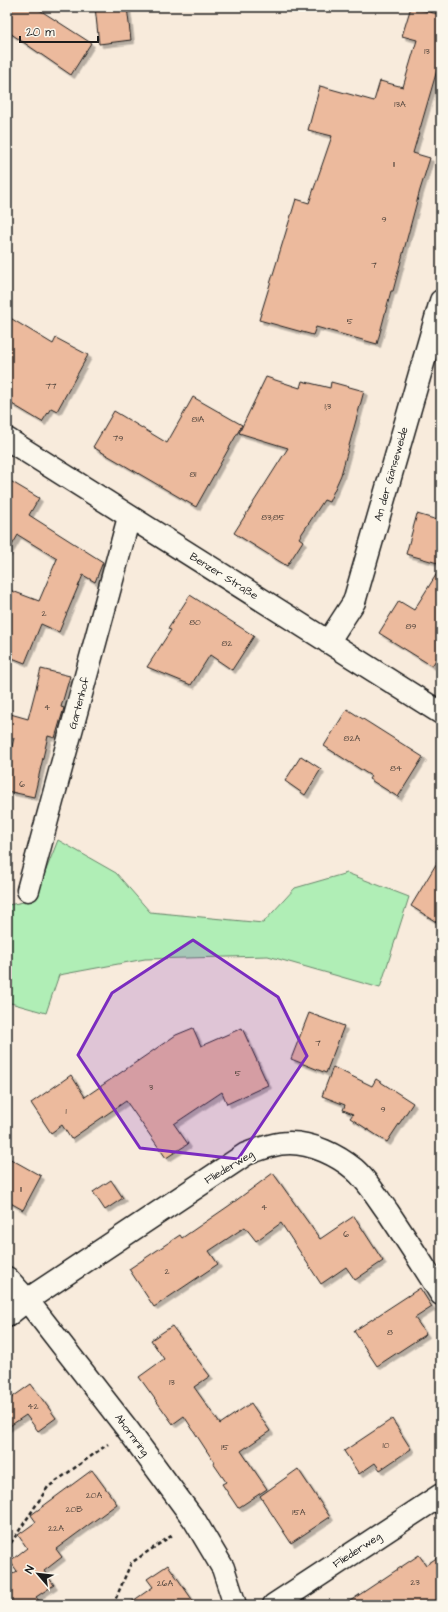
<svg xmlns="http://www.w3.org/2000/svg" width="448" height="1612" viewBox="0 0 448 1612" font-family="'Architects Daughter',sans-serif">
<defs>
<filter id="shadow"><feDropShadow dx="3.5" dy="3.5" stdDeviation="0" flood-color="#0004"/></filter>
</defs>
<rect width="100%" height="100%" fill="#f8ebdc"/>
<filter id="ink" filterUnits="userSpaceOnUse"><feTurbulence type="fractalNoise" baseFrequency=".025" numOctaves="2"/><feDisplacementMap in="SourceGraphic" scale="8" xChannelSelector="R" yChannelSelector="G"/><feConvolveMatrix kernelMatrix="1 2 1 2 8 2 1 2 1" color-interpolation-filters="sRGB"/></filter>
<g filter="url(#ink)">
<!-- green -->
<polygon fill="#b0eeb6" stroke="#668569" points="58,840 116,873 150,912 263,923 295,888 347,873 409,897 380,988 268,956 145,959 59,975 46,1013 7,1002 7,907 8,905 34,900"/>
<!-- building -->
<g fill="#ecba9d" stroke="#1c1c1c" filter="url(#shadow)">
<polygon points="7,7 35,7 91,43 71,75 7,31"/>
<polygon points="95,7 127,7 131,40 99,44"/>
<polygon points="411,7 441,15 441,71 437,70 413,153 430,158 420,190 393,291 391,291 377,344 316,327 313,335 259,320 296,199 309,203 332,136 308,130 320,86 374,101 380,81 403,87 417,40 402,36"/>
<polygon points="7,316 53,344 56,338 88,355 57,411 51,408 42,422 7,401"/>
<polygon points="266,377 300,388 302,381 330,388 331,382 364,391 341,475 329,502 324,500 299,538 303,541 287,566 234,533 288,448 239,433"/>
<polygon points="193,397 242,425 196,507 93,447 114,411 167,443"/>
<polygon points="7,479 39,498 29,515 103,562 95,582 83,575 59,632 41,624 25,663 7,656 7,589 39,601 57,559 18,535 7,554"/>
<polygon points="417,514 441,521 441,564 406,554"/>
<polygon points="441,567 441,652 432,666 379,633 399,601 414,610"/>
<polygon points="190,595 254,636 232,670 210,655 191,685 147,667 171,630 168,629"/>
<polygon points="41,669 70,676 61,707 64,708 55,738 48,736 34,797 7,791 7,767 14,738 7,736 7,713 28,719"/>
<polygon points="347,709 423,757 398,797 369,779 371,776 324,746"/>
<polygon points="301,756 321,769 305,795 285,781"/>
<polygon points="441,856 441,925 411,906"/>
<polygon points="309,1013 344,1026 326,1073 291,1059"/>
<polygon points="193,1028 201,1046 242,1028 268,1085 227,1104 222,1092 174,1124 188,1144 166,1158 126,1101 71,1139 62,1125 51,1133 31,1103 71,1075 85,1097 176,1035"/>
<polygon points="333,1067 372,1086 376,1079 413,1103 387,1142 350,1118 353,1114 343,1110 345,1105 322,1096"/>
<polygon points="7,1157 41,1176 23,1210 7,1201"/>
<polygon points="273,1173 320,1239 354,1216 383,1261 355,1280 346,1267 321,1284 281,1223 256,1241 245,1227 209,1251 218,1264 154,1307 129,1269 180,1235 182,1238 230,1205"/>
<polygon points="111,1180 123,1198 105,1210 93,1192"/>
<polygon points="420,1288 432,1307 415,1318 426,1334 377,1366 354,1331"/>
<polygon points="172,1326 210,1376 194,1387 220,1424 251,1403 270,1431 241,1451 267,1489 238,1508 222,1484 226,1482 213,1463 214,1462 184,1416 173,1424 139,1377 164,1359 151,1340"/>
<polygon points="31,1384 56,1418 38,1431 26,1415 7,1428 7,1401"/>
<polygon points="392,1419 411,1449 380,1470 375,1463 359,1474 344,1451"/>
<polygon points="298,1469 330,1517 291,1543 260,1496"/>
<polygon points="92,1470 117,1504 56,1549 62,1557 44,1571 54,1585 36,1597 42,1605 15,1605 7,1594 7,1578 17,1571 10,1561 27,1548 18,1535 36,1522 31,1515"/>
<polygon points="419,1555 426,1565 441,1555 441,1605 344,1605"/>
<polygon points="168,1565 196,1605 127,1605 153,1587 147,1579"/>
</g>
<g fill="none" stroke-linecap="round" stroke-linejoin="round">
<!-- minor casing -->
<g stroke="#1c1c1c" stroke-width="25">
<g id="minor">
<polyline points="7,439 441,713"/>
<polyline points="328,642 354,602 441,301"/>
<polyline points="28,890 129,517"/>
<polyline points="7,1278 27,1300 128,1430 195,1521 223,1568 235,1605"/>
<path d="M7,1316L27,1300L246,1154C260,1149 274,1143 290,1143C312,1143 337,1155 354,1169C368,1181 377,1197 388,1212C406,1239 424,1266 441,1294"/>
<polyline points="274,1605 441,1495"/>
</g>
</g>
<!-- path -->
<g stroke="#1c1c1c" stroke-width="2.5" stroke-dasharray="4 3" stroke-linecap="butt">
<polyline points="7,1549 48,1487 108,1444"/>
<polyline points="113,1605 131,1563 174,1534"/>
</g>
<!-- minor -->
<use href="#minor" stroke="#fbf7ec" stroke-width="22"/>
</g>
</g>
<!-- marked area -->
<path fill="#7b2cbf" fill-opacity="0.2" stroke="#7b2cbf" stroke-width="3" stroke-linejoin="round" d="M193,940L278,997L307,1056L238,1159L140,1148L78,1055L112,993Z"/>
<g text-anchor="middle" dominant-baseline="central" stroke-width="3" stroke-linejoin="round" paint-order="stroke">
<!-- number labels -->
<g font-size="9" fill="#50443c">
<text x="427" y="51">13</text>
<text x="400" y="104">13A</text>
<text x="394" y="164">11</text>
<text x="384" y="219">9</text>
<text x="374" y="265">7</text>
<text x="350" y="321">5</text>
<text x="51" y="386">77</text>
<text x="328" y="406">1;3</text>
<text x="198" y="419">81A</text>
<text x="118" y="438">79</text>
<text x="193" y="474">81</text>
<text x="273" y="517">83;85</text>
<text x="44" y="613">2</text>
<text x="195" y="622">80</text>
<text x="411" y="626">89</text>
<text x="227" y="643">82</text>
<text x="47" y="707">4</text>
<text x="352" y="738">82A</text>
<text x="396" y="768">84</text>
<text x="22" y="784">6</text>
<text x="318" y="1043">7</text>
<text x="238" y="1073">5</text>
<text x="151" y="1087">3</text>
<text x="383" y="1109">9</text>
<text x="66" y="1111">1</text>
<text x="21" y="1189">11</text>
<text x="264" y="1207">4</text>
<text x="346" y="1234">6</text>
<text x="167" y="1271">2</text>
<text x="390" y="1332">8</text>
<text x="172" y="1382">13</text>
<text x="33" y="1406">42</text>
<text x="386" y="1445">10</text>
<text x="225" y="1447">15</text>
<text x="94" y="1495">20A</text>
<text x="74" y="1509">20B</text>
<text x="299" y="1512">15A</text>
<text x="56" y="1528">22A</text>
<text x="415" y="1582">23</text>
<text x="165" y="1583">26A</text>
</g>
<!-- street labels -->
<g font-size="11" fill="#1c1c1c" stroke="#fbf7ec">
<text transform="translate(391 474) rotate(-74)">An der Gänseweide</text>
<text transform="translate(224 576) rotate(32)">Benzer Straße</text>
<text transform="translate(79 703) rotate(-75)">Gartenhof</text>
<text transform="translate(229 1167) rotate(-31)">Fliederweg</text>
<text transform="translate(132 1435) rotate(53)">Ahornring</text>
<text transform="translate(357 1550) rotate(-33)">Fliederweg</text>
</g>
</g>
<!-- margin -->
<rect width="448" height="1612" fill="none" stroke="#fbf7ec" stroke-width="24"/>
<rect x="12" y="12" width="424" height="1588" fill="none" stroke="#1c1c1c" stroke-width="1.5" filter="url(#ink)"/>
<!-- north arrow -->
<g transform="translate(38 1574) rotate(298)" stroke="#fbf7ec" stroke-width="3" paint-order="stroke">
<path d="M0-3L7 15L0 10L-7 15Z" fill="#1c1c1c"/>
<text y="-6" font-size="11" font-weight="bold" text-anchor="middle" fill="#1c1c1c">N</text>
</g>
<!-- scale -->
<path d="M20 36v6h78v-6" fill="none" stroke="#1c1c1c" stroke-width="2"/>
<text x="26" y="36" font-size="12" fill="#1c1c1c" stroke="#fbf7ec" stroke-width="3" paint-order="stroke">20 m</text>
</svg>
